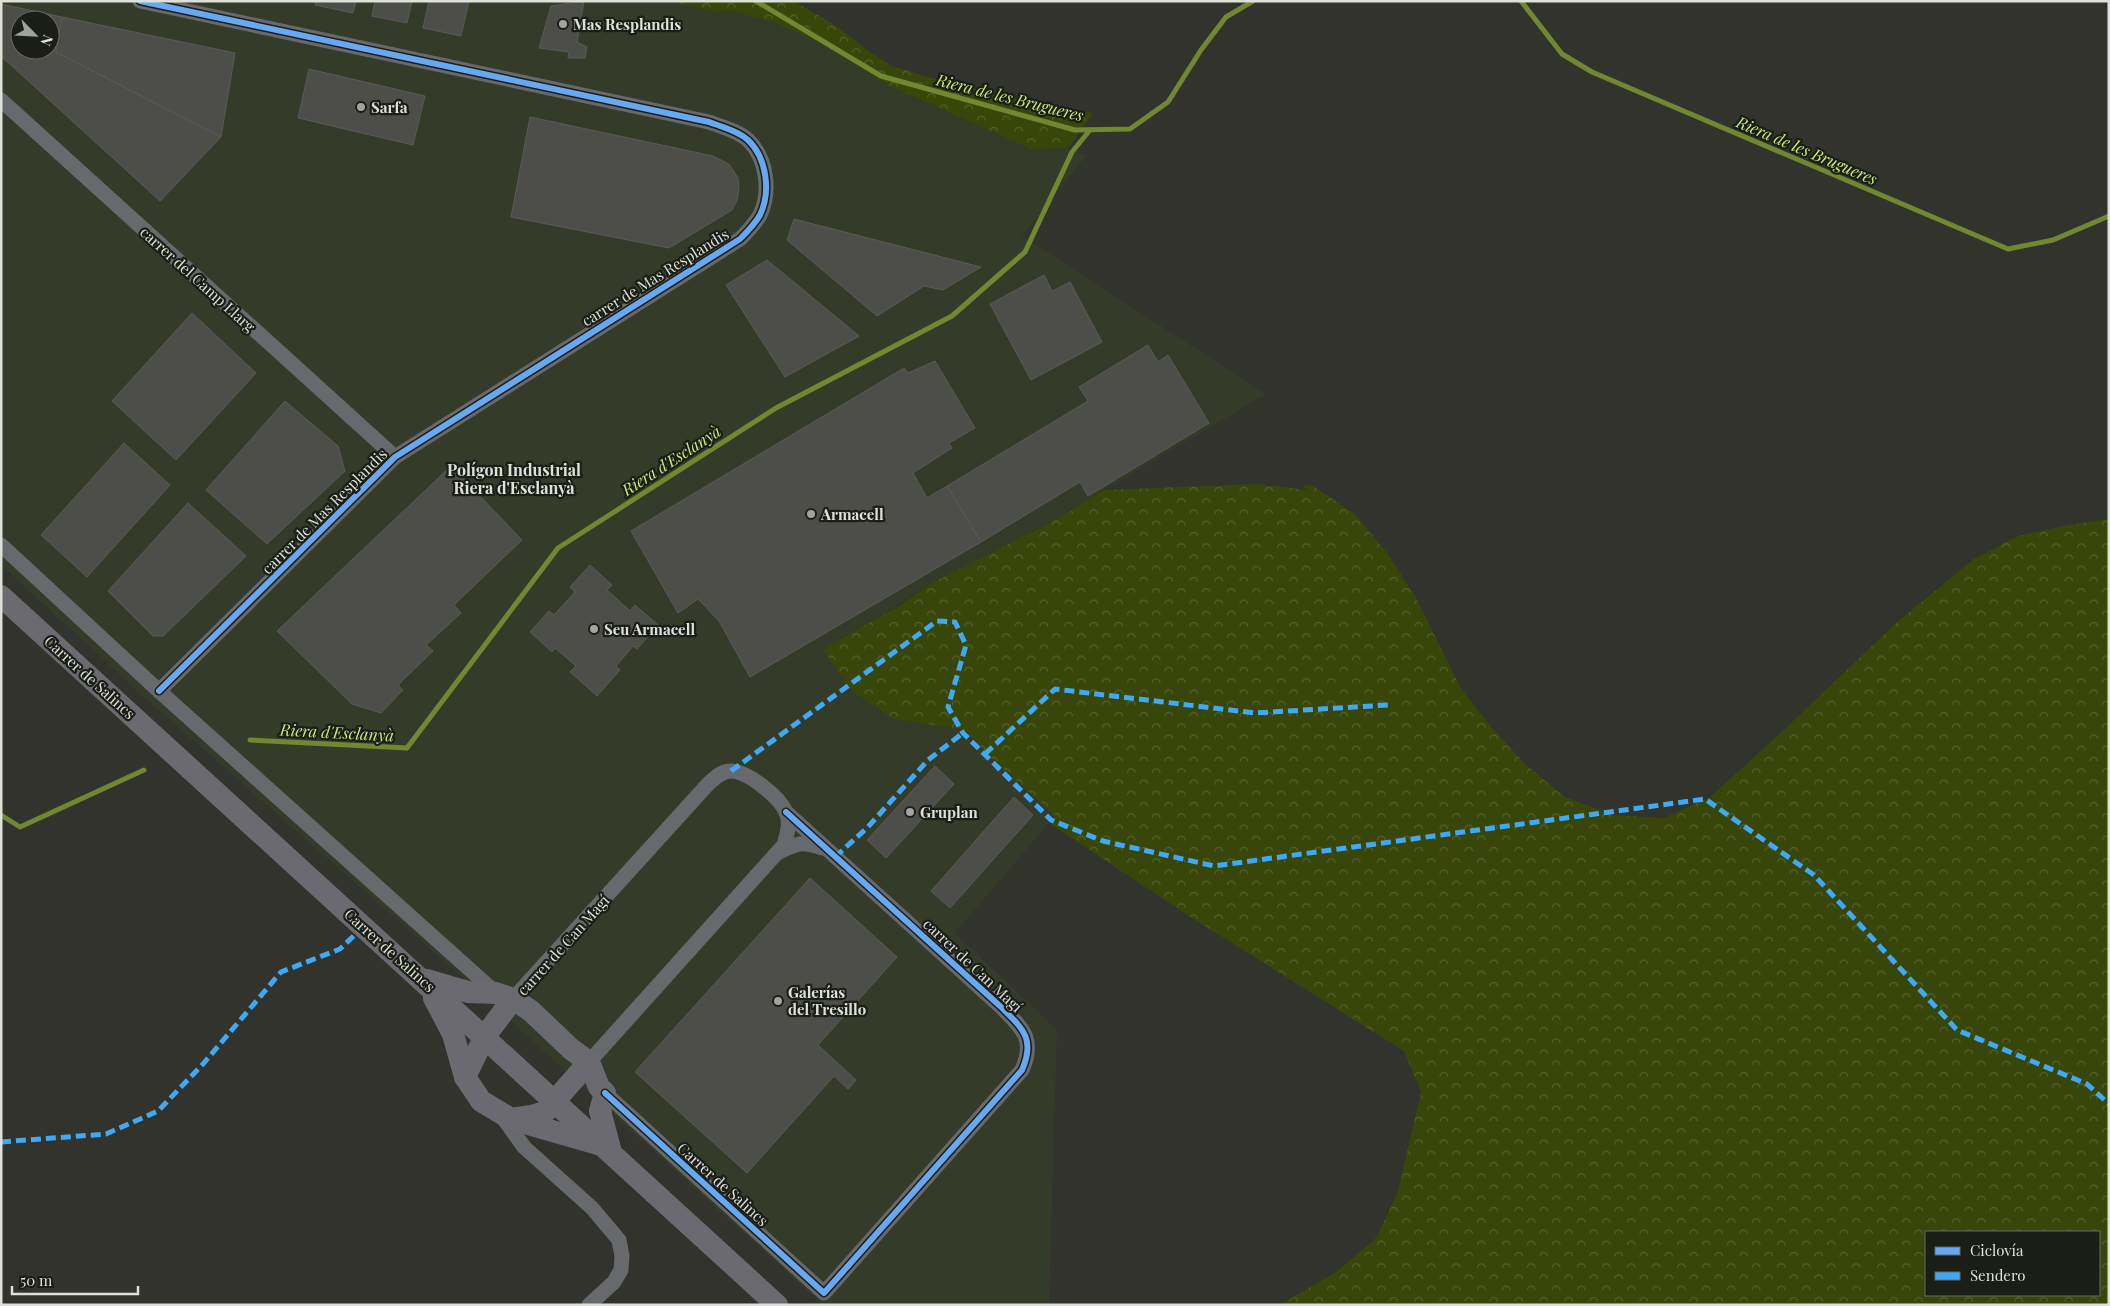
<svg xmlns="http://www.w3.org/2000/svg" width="2110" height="1306" viewBox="0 0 2110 1306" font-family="'Playfair Display',serif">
<defs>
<pattern id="forest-crowns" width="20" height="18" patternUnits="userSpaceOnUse" patternTransform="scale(1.25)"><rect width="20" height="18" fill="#394609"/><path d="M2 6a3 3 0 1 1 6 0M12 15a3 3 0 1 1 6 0" fill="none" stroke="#55602c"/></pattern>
</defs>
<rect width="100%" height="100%" fill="#31332c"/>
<!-- built -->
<path fill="#353b29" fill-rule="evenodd" d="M1,1H670L714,12L733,11L776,23L817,41L890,86L1031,149L1068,148L1086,156L1022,236L1266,394L1104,490L1063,516L932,583L861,629L838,639L894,719L966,730L994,761L1057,816L1049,823L955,933L1057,1030L1049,1305H823L451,967L147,700L1,565ZM20,20H50V50H20Z"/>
<!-- forest -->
<g fill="url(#forest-crowns)" fill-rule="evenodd">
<polygon points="670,1 794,1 836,26 874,55 892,66 932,78 1046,107 1093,113 1068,148 1031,149 890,86 817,41 776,23 733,11 714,12"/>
<path d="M1257,484L1307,490L1303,485L1313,486L1355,514L1387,553L1415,596L1460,687L1491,727L1526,765L1565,797L1613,815L1664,818L1710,797L1785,729L1896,623L1974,559L2018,536L2068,525L2109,519V1305H1280L1339,1270L1377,1237L1398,1191L1421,1092L1404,1051L1189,916L1049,823L1056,816L994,761L966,730L894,719L851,690L823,649L897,607L932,583L1063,516L1104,490ZM1926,1232H2099V1295H1926Z"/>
</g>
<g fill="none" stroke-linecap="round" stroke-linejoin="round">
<!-- stream -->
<g stroke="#718732" stroke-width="5">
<polyline points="756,1 881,76 1075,130 1130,129 1168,102 1201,50 1226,17 1253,1"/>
<polyline points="1521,1 1562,54 1592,72 2008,249 2053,240 2109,216"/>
<polyline points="250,740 407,748 558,548 776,408 952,316 1025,252 1072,152 1090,130"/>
<polyline points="1,815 20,827 144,770"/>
</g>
</g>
<!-- building -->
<g fill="#4d4e49" stroke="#5a5b56" fill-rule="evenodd">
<polygon points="316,1 356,1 353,13 315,5"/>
<polygon points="375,1 412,1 407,23 372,16"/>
<polygon points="429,1 469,1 461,36 423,28"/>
<polygon points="584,1 577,42 587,47 585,58 568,58 569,52 539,48 551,6"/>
<path d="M1,4L62,17L56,52L221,137L160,201L1,56ZM20,20H50V50H20Z"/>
<polygon points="62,17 235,53 221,137 56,52"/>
<polygon points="309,69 425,96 413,145 298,118"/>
<polygon points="530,117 713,156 729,164 738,178 739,189 737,200 732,210 669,248 511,217"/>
<polygon points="794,219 981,267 943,290 924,286 877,316 787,240"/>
<polygon points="767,260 859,336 785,377 726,285"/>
<polygon points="1044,275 1052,291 1070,282 1102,342 1031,380 990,304"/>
<polygon points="192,313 256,373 176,460 112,401"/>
<polygon points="1148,345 1158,362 1168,355 1209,423 1088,496 1080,482 981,542 947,486 1088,401 1079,387"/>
<polygon points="935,361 975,428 949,443 952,448 913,473 927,498 947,486 981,542 750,677 719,621 698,599 678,613 631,531 904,368 908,373"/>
<polygon points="285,401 338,446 345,471 267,544 206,490"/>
<polygon points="124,443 170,485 87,577 41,535"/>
<polygon points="451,466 522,540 454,605 461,613 426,645 433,651 398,685 403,690 381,713 352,704 277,631"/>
<polygon points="188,503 246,556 163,636 153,636 108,591"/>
<polygon points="590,565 612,585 607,590 630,611 635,605 658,625 637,649 633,646 616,666 620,670 597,696 570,672 576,666 555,648 552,652 530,632 549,611 554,615 575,592 570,587"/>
<polygon points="935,766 954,784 886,858 867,840"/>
<polygon points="1014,797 1033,815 950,908 931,891"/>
<polygon points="810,878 897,957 818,1045 856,1080 848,1089 834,1076 747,1173 635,1072"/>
</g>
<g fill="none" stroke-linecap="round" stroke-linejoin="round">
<!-- street -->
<g stroke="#68696d" stroke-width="15">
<path d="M140,1L709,122C722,127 738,131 748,140C767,158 771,192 760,215C755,224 747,232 740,239L395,457L159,691"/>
<polyline points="1,100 395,457"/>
<polyline points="1,545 159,691 496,993"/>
<path d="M779,852C797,843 802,841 822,848"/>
<path d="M513,999L709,783C715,778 722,770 732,771C749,772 779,797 786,812C791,823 787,834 784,845L589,1062"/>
<path d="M605,1093L824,1293L1022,1070C1036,1038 1022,1028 1000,1006L786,812"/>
<polyline points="501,1115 524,1147 592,1208 619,1240 622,1256 621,1270 614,1282 589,1305"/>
</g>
<!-- secondary -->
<g stroke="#6a6a70" stroke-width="22">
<polyline points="1,596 777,1305"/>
<polyline points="427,980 468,992 496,993 513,999 531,1011 571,1049 589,1062 599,1087 605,1093 600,1111 611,1152"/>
<polyline points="434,998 453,1034 465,1077 481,1101 511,1119 531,1116 545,1112 589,1062"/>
<polyline points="465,1077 485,1036 513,999"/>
<polyline points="514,1120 601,1145"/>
</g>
<!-- quiet -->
<g stroke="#3fa9f5" stroke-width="5" stroke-dasharray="10 5" stroke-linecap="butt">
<polyline points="985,754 1055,689 1255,713 1388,705"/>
<polyline points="731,771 937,621 955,622 966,645 948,707 963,733 1051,820 1103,841 1214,866 1705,799 1814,875 1957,1030 2087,1084 2109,1104"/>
<polyline points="835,857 867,828 928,760 963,733"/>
<polyline points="1,1142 106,1134 158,1111 203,1064 281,972 340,949 364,926"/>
</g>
<!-- cycleway casing -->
<g stroke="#1b1d17" stroke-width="9">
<g id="cycleway">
<path d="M140,1L709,122C722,127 738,131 748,140C767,158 771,192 760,215C755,224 747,232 740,239L395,457L159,691"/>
<path d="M605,1093L824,1293L1022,1070C1036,1038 1022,1028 1000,1006L786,812"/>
</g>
</g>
<!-- cycleway -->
<use href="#cycleway" stroke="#66a8f1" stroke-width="6"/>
</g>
<!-- markers -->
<g fill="#a1a49c" stroke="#1b1d17" stroke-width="2">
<circle cx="563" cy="24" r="5"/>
<circle cx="361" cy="107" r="5"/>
<circle cx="811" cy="514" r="5"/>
<circle cx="594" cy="629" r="5"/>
<circle cx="910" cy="812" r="5"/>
<circle cx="778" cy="1001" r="5"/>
</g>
<g text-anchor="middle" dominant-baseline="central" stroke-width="4.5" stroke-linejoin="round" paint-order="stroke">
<!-- poi labels -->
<g font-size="15" font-weight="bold" fill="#dee1d8" stroke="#1b1d17" text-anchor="start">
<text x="573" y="24">Mas Resplandis</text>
<text x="371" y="107">Sarfa</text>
<text x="821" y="514">Armacell</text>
<text x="604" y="629">Seu Armacell</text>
<text x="920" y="812">Gruplan</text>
<text x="788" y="992">Galerías<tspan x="788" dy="17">del Tresillo</tspan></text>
</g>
<!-- street labels -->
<g font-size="15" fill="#dee1d8" stroke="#1b1d17">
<text transform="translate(655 277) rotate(-32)">carrer de Mas Resplandis</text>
<text transform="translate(198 279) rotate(42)">carrer del Camp Llarg</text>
<text transform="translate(324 511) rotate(-45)">carrer de Mas Resplandis</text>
<text transform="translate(90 677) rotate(42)">Carrer de Salincs</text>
<text transform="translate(563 945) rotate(-48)">carrer de Can Magí</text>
<text transform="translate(390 950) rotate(42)">Carrer de Salincs</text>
<text transform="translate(973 965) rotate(43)">carrer de Can Magí</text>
<text transform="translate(723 1184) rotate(42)">Carrer de Salincs</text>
</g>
<!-- water labels -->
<g font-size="16" font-style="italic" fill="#caec75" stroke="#1b1d17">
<text transform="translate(1010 97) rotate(14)">Riera de les Brugueres</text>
<text transform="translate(1807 150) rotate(23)">Riera de les Brugueres</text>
<text transform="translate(671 460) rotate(-33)">Riera d'Esclanyà</text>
<text transform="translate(337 732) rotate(3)">Riera d'Esclanyà</text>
</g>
<!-- neighbourhood labels -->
<g font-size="16" font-weight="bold" fill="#dee1d8" stroke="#1b1d17">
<text x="514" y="469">Polígon Industrial<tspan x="514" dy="18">Riera d'Esclanyà</tspan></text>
</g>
</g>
<!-- border -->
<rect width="2110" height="1306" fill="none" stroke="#dee1d8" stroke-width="5"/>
<!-- legend -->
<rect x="1925" y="1231" width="175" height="65" fill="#1b1d17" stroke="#696b64"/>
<rect x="1935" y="1247" width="25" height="8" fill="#66a8f1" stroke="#696b64"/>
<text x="1970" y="1256" font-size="15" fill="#dee1d8">Ciclovía</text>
<rect x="1935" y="1272" width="25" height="8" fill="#3fa9f5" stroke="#696b64"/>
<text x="1970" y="1281" font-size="15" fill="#dee1d8">Sendero</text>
<!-- north arrow -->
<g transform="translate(35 35) rotate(114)"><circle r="24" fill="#1b1d17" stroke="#696b64"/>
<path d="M0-4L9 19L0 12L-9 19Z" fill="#a1a49c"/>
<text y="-8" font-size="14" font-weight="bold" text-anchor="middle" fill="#dee1d8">N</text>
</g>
<!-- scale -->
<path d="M12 1286v8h126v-8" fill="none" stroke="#dee1d8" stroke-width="2.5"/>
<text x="20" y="1286" font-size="15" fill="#dee1d8" stroke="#1b1d17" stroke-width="4" paint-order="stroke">50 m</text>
</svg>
